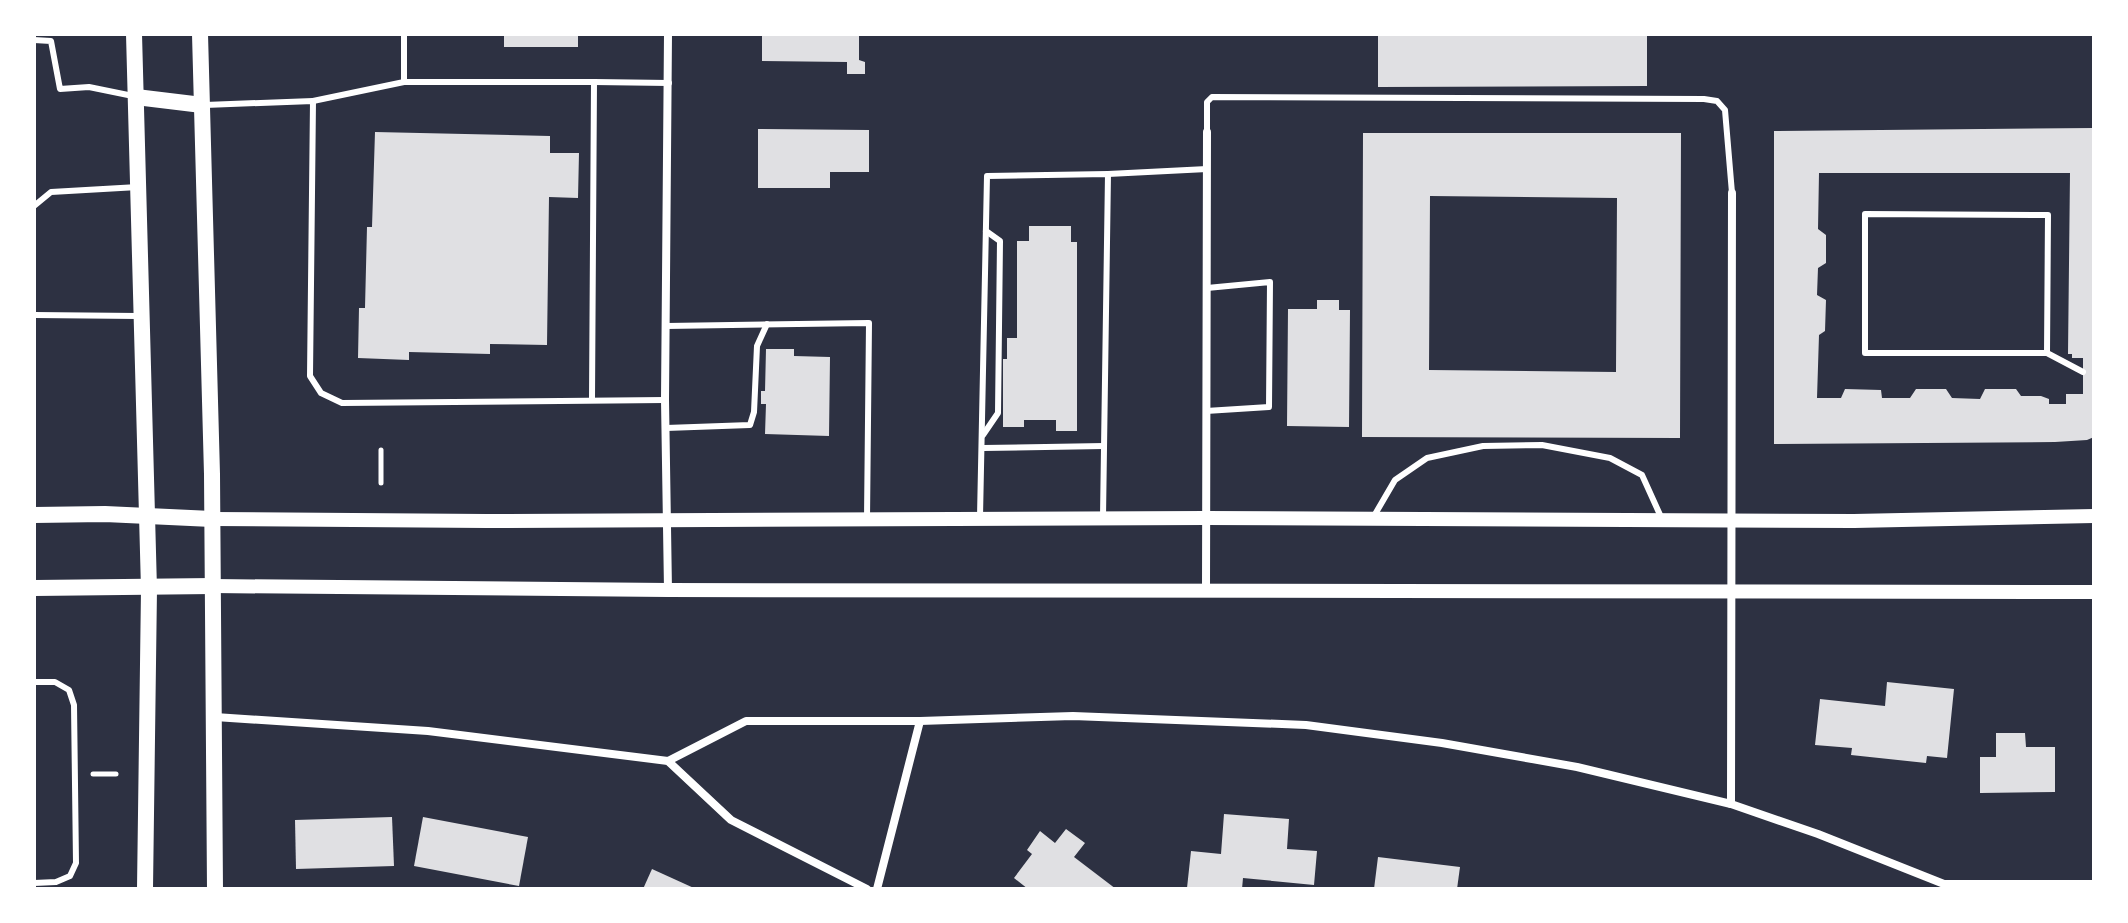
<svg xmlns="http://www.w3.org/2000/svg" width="2128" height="923" viewBox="0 0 2128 923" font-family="'DM Sans',sans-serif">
<rect width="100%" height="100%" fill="#2d3142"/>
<!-- building -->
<g fill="#e0e0e3" fill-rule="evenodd">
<rect x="504" y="34" width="74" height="13"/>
<polygon points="762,34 859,34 859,60 865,62 865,74 847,74 847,62 762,61"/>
<polygon points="1378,34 1647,34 1647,86 1378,87"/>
<path d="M2094,128V437L2087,440L2055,442L1774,444V131ZM1819,173H2070L2068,354H2072V358H2083V394H2066V404H2049V399L2041,396H2021L2016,389H1985L1980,399L1952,398L1946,389H1916L1910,398H1882L1881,390L1845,389L1841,398H1817L1819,335L1825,331L1826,300L1817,295L1818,268L1826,263V235L1818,229Z"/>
<polygon points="758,129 869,130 869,172 830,172 830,188 758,188"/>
<polygon points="375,132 550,136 550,153 579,153 578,198 549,197 547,345 490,344 490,354 409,352 409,360 358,358 359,308 365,308 367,227 372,227"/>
<path d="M1363,133H1681L1680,438L1362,437ZM1430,196L1617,198L1616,372L1429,370Z"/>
<polygon points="1029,226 1071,226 1071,242 1077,242 1077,431 1056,431 1056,420 1024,420 1024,427 1003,427 1003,359 1007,359 1007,338 1017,338 1017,241 1029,241"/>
<polygon points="1317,300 1339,300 1339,310 1350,310 1349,427 1287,426 1288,309 1317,309"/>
<polygon points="766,349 794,349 794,356 830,357 829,436 765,434 766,404 761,404 761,391 765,391"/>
<polygon points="1887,682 1954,689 1947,758 1927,756 1926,763 1851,755 1852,748 1815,745 1820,699 1885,706"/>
<polygon points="1996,733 2025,733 2026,747 2055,747 2055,792 1980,793 1980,757 1996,757"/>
<polygon points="1224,814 1289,819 1287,849 1317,851 1314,885 1243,878 1242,889 1187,888 1191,851 1221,854"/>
<polygon points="392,817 394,866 296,869 295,820"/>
<polygon points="423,817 528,837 519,886 414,866"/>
<polygon points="1066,829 1085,843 1074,857 1116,889 1028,889 1014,878 1032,854 1027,850 1040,831 1055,843"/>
<polygon points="1378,857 1460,867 1457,889 1374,889"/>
<polygon points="652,869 696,889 643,889"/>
</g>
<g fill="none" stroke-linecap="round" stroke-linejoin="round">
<!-- path -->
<g stroke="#fff" stroke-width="5">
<polyline points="381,483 381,450"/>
<polyline points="93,774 116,774"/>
</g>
<!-- service -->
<g stroke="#fff" stroke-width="6">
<polyline points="34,40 51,41 60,89 89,87 133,96"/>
<polyline points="404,82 404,34"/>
<polyline points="594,82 669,83"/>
<polyline points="313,101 404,82 594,82 592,399"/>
<polyline points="205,105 313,101 310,376 321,393 342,403 665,400"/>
<polyline points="1207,132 1207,102 1212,97 1704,99 1717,101 1725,110 1732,193"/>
<polyline points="1108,174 1207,169"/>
<polyline points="34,206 51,192 138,187"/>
<polyline points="34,315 138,316"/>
<polyline points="666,326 869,323 867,519"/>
<polyline points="2047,353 1865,353 1865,214 2048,215 2047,353 2083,372"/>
<polyline points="1206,411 1269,407 1270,282 1207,288"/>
<polyline points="666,428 750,425 754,412 757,346 767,324"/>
<polyline points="983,435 998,413 1000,241 986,231"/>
<polyline points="983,448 1104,446"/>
<polyline points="1374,516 1395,480 1427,458 1483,446 1542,445 1610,458 1642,475 1661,517"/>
<polyline points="980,517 987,176 1108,174 1103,517"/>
<polyline points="34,682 55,682 69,690 74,705 76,863 70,876 56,882 34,883"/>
</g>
<!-- minor -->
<g stroke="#fff" stroke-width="8">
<polyline points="668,34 665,400 668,590"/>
<polyline points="1206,591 1207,132"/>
<polyline points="215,717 428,731 668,761 731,820 867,889"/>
<polyline points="668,761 746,721 920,721 1073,716 1306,725 1442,743 1577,767 1731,804 1818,834 1944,884 2094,884"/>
<polyline points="1731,804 1732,193"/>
<polyline points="877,889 920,721"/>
</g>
<!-- tertiary -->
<g stroke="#fff" stroke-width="14">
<polyline points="212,519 486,521 1206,518 1854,521 2094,516"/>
<polyline points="213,586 668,590 2094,592"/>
</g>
<!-- secondary -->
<g stroke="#fff" stroke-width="16">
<polyline points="134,34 149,589 145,889"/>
<polyline points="200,34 212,474 215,889"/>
<polyline points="136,97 202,105"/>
<polyline points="34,515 105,514 212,519"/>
<polyline points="34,588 213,586"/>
</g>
</g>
<!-- border -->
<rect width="2128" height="923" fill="none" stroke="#ffffff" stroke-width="72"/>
</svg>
